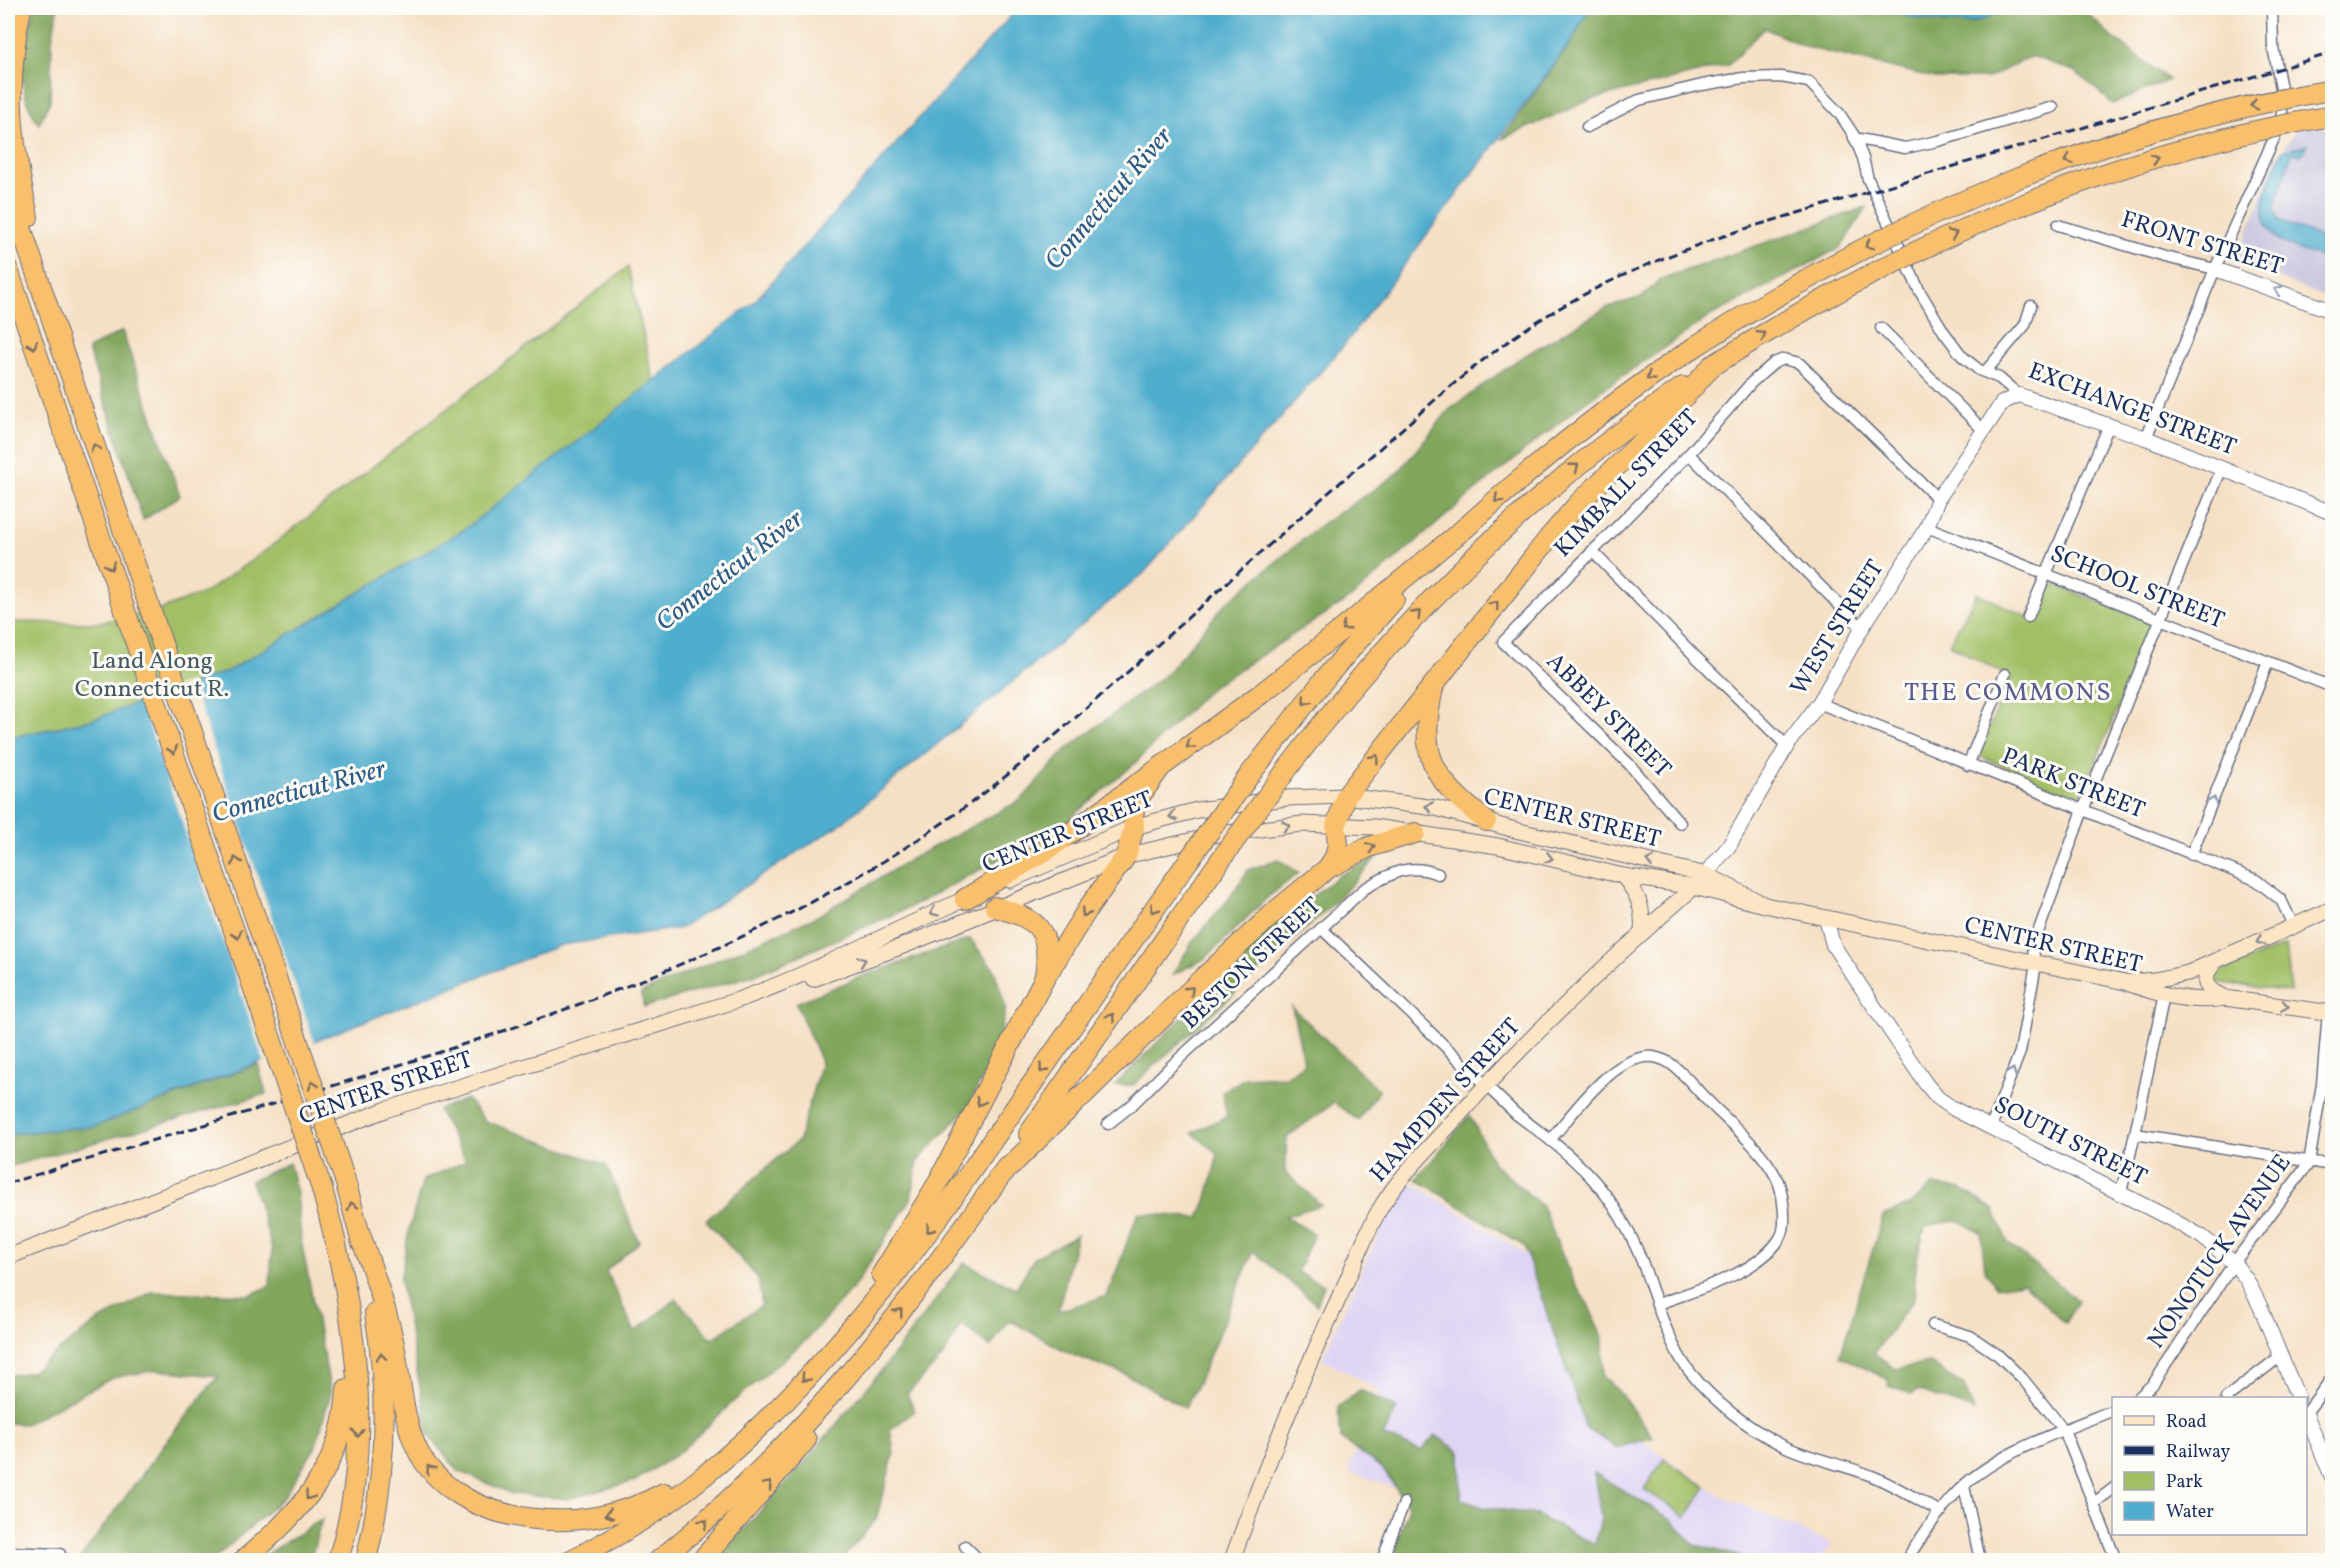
<svg xmlns="http://www.w3.org/2000/svg" width="2340" height="1568" viewBox="0 0 2340 1568" font-family="Vollkorn,serif">
<rect width="100%" height="100%" fill="#fdfcf7"/>
<filter id="ink" filterUnits="userSpaceOnUse"><feTurbulence type="fractalNoise" baseFrequency=".0167" numOctaves="2"/><feDisplacementMap in="SourceGraphic" scale="12" xChannelSelector="R" yChannelSelector="G"/><feConvolveMatrix kernelMatrix="1 2 1 2 8 2 1 2 1" color-interpolation-filters="sRGB"/></filter>
<filter id="wash" filterUnits="userSpaceOnUse"><feTurbulence type="fractalNoise" baseFrequency=".008" numOctaves="4" result="noise"/><feDisplacementMap in="SourceGraphic" scale="24" xChannelSelector="R" yChannelSelector="G"/><feGaussianBlur stdDeviation="1.35" result="paint"/><feColorMatrix in="noise" values="0 0 0 0 0 0 0 0 0 0 0 0 0 0 0 0 0 1.4 0 .05"/><feComposite in="paint" operator="in"/></filter>
<g filter="url(#wash)">
<rect width="100%" height="100%" fill="#f5e0c5"/>
<!-- built -->
<polygon fill="#dfd4f4" points="1411,1182 1541,1264 1596,1378 1640,1440 1717,1494 1832,1544 1819,1560 1438,1560 1425,1499 1348,1471 1380,1391 1322,1358 1391,1208"/>
<!-- industrial -->
<polygon fill="#c3c0db" points="2299,127 2332,127 2332,300 2236,261 2280,152"/>
<!-- green -->
<g fill="#a2bf66" stroke="#5e7762" stroke-width="1.5">
<polygon points="628,267 654,381 347,636 91,720 8,738 8,622 95,623 160,610 206,592 265,551"/>
<polygon points="2047,581 2153,624 2080,799 1977,755 2011,678 1949,644 1977,593 2029,618"/>
<polygon points="2286,945 2291,992 2215,982 2214,974"/>
<polygon points="1664,1459 1706,1487 1686,1517 1644,1489"/>
</g>
<!-- forest -->
<g fill="#81a65b" stroke="#4e6a5c" stroke-width="1.5">
<path d="M34,8H58L52,39L50,101L39,124C11,84 25,52 34,8Z"/>
<path d="M1590,8H1872C1903,14 1978,38 2000,8H2121L2085,11L2111,36L2169,80L2113,104L2076,72L2032,56L1988,78H1936L1806,47L1764,28L1728,65L1590,100L1502,139L1571,42Z"/>
<polygon points="1867,207 1840,248 1712,315 1586,401 1470,495 1352,597 1213,686 1132,766 1049,836 990,864 915,905 757,974 644,1007 641,993 816,917 911,859 1021,800 1066,750 1167,673 1226,603 1322,524 1396,475 1449,410 1519,359 1608,307 1642,297 1661,279"/>
<polygon points="122,331 180,496 143,520 88,349"/>
<polygon points="1378,856 1334,903 1133,1085 1115,1085 1270,929 1340,875"/>
<polygon points="1278,859 1299,873 1269,896 1205,959 1172,975 1191,944 1228,900 1248,870"/>
<polygon points="970,939 994,969 1006,1008 997,1048 968,1107 918,1161 911,1199 853,1288 805,1341 733,1402 680,1452 635,1481 568,1499 512,1494 458,1471 429,1436 400,1280 409,1230 423,1180 466,1161 438,1110 467,1099 485,1121 606,1165 639,1242 606,1271 635,1332 676,1299 712,1339 762,1305 758,1278 706,1220 799,1140 821,1062 796,1003 865,975"/>
<polygon points="1292,1007 1379,1091 1358,1120 1334,1103 1287,1137 1285,1172 1321,1205 1285,1216 1314,1234 1297,1272 1324,1285 1317,1305 1253,1251 1199,1381 1185,1408 1125,1374 1073,1355 1009,1320 990,1347 961,1324 945,1354 907,1394 915,1411 890,1430 894,1453 876,1520 841,1560 716,1560 797,1471 881,1371 964,1263 1016,1288 1035,1257 1077,1235 1058,1311 1107,1296 1138,1213 1199,1218 1207,1198 1218,1154 1192,1133 1227,1116 1222,1092 1245,1078 1287,1076 1304,1063"/>
<polygon points="258,1064 266,1094 8,1167 8,1134 96,1126"/>
<polygon points="1470,1115 1493,1163 1542,1206 1574,1283 1588,1304 1603,1339 1603,1376 1619,1392 1653,1437 1617,1448 1586,1428 1524,1246 1416,1179"/>
<polygon points="289,1163 297,1193 301,1240 331,1393 315,1448 283,1498 213,1560 79,1560 171,1435 218,1376 156,1370 112,1378 25,1424 8,1423 8,1376 31,1372 97,1322 152,1292 250,1295 270,1286 272,1248 251,1181"/>
<polygon points="1933,1185 1962,1189 1994,1210 2008,1243 2078,1301 2065,1323 2023,1283 1996,1287 1985,1270 1981,1233 1958,1220 1925,1227 1916,1263 1914,1299 1874,1353 1895,1369 1930,1363 1964,1386 1974,1411 1919,1390 1911,1394 1888,1386 1889,1380 1840,1356 1883,1216 1909,1205"/>
<polygon points="1360,1390 1397,1408 1383,1436 1421,1451 1435,1435 1460,1452 1461,1498 1483,1507 1536,1515 1595,1545 1601,1518 1594,1473 1671,1519 1695,1545 1753,1560 1391,1560 1409,1507 1382,1468 1341,1439 1338,1407"/>
<polygon points="322,1519 310,1560 257,1560"/>
</g>
<!-- water -->
<g fill="#4fadcd" stroke="#356e96" stroke-width="1.5">
<polygon points="1018,8 1590,8 1571,42 1345,344 1143,574 838,826 681,928 561,945 96,1126 8,1134 8,738 91,720 228,671 465,529 753,303"/>
<path d="M1872,8H2000C1977,39 1905,14 1872,8Z"/>
<path d="M2307,145L2301,155L2292,153L2274,209L2279,220L2332,243V261C2320,257 2289,248 2280,241C2248,216 2271,180 2282,151Z"/>
</g>
<!-- pier -->
<polygon fill="#f5e0c5" points="191,681 315,1044 265,1064 140,699"/>
</g>
<g filter="url(#ink)">
<g fill="none" stroke-linecap="round" stroke-linejoin="round">
<!-- minor casing -->
<g stroke="#676d82" stroke-width="13">
<g id="minor">
<polyline points="1587,127 1639,100 1702,85 1743,78 1781,77 1809,82 1839,113 1853,134 1863,158 1868,179 1919,290 1944,332 1962,356 1979,370 1999,378 2019,395"/>
<polyline points="1854,138 1905,148 1938,141 2053,107"/>
<polyline points="2058,225 2165,257 2215,269"/>
<polyline points="1881,328 1984,431"/>
<polyline points="1985,372 2025,325 2031,306"/>
<polyline points="2146,438 2215,269 2281,123 2283,99 2273,47 2272,8"/>
<polyline points="1689,454 1862,628"/>
<polyline points="1927,527 2332,687"/>
<polyline points="1592,551 1696,657 1787,746"/>
<polyline points="2028,617 2109,425"/>
<polyline points="1819,703 2256,880 2281,900 2293,925"/>
<polyline points="1968,765 2005,674"/>
<polyline points="1680,823 1629,764 1503,642 1689,454 1752,382 1774,363 1784,359 1799,363 1938,499"/>
<polyline points="2191,855 2268,662"/>
<path d="M1322,929L1516,1114C1578,1160 1614,1189 1643,1264C1654,1294 1669,1347 1690,1372C1714,1402 1748,1428 1782,1445C1810,1459 1843,1464 1872,1476C1896,1486 1918,1500 1941,1512"/>
<path d="M1108,1124L1132,1105L1169,1068L1364,889C1390,874 1408,862 1438,874"/>
<polyline points="1991,1127 2020,1052 2035,970 2033,946 2083,810 2221,470"/>
<polyline points="2135,1134 2332,1165"/>
<path d="M1550,1140C1574,1113 1614,1053 1654,1057C1658,1058 1667,1061 1671,1064C1684,1073 1695,1088 1706,1099C1728,1122 1762,1149 1776,1177C1783,1190 1788,1226 1780,1238C1758,1274 1695,1290 1658,1304"/>
<polyline points="2121,1192 2135,1134 2164,995"/>
<polyline points="1933,1325 1970,1336 1998,1355 2022,1378 2064,1430 2116,1560"/>
<polyline points="2138,1398 2153,1384 2234,1263 2309,1163 2322,1084 2328,1012"/>
<polyline points="2226,1398 2282,1355"/>
<polyline points="2306,1413 2332,1378"/>
<polyline points="1964,1486 1980,1560"/>
<polyline points="2094,1503 2114,1488"/>
<polyline points="965,1546 979,1560"/>
<polyline points="8,1552 60,1554"/>
<polyline points="1382,1560 1404,1503"/>
<path d="M1906,1560C1922,1537 1938,1511 1959,1490C1997,1452 2064,1430 2114,1410"/>
</g>
</g>
<!-- tertiary casing -->
<g stroke="#676d82" stroke-width="16">
<g id="tertiary">
<polyline points="2215,269 2332,311"/>
<polyline points="1699,882 1729,846 1787,746 1819,703 1862,628 1927,527 1938,499 2002,403 2019,395 2146,438 2332,513"/>
<polyline points="1826,918 1833,945 1926,1084 1938,1098 1954,1109 2165,1216 2201,1236 2234,1263 2247,1280 2260,1306 2298,1398"/>
<polyline points="2306,1414 2332,1477"/>
</g>
</g>
<!-- secondary casing -->
<g stroke="#676d82" stroke-width="17">
<g id="secondary">
<path d="M1623,876C1638,894 1644,908 1642,932"/>
<polyline points="1010,880 1134,827 1197,810 1287,798 1346,796 1436,808 1519,831 1707,875 1765,905"/>
<polyline points="2215,961 2206,975 2206,984 2212,991 2225,998"/>
<path d="M813,979L903,946L1126,856L1219,834L1302,824L1374,827L1498,846L1623,876L1694,887L1765,905L2125,982C2156,994 2192,1004 2225,998L2332,1013"/>
<polyline points="2131,982 2155,980 2188,973 2332,909"/>
<path d="M8,1257L385,1110L738,1000C819,971 895,929 974,895"/>
<path d="M1232,1560C1265,1468 1301,1378 1343,1289C1356,1261 1366,1232 1381,1207C1402,1173 1431,1146 1457,1117C1531,1035 1611,959 1694,887"/>
</g>
</g>
<!-- motorway casing -->
<g stroke="#676d82" stroke-width="22">
<g id="motorway">
<path d="M21,8C5,87 11,138 28,217"/>
<polyline points="8,189 114,503"/>
<polyline points="8,270 91,511"/>
<path d="M1463,530C1537,462 1615,400 1699,344"/>
<path d="M1433,688C1418,757 1432,778 1486,821"/>
<path d="M1285,772C1397,622 1529,493 1683,387"/>
<polyline points="1248,777 1327,676 1394,600"/>
<polyline points="1328,868 1369,847 1415,833"/>
<polyline points="965,899 1050,848 1262,693 1340,631 1471,523"/>
<path d="M995,907C1037,919 1052,928 1045,976"/>
<polyline points="1029,1134 1224,855"/>
<polyline points="998,1178 1205,976 1277,910 1328,868 1335,857 1338,844 1336,826 1346,796 1548,539 1579,503 1661,423 1712,366"/>
<polyline points="345,1180 362,1243"/>
<path d="M322,1189C355,1309 376,1439 338,1560"/>
<path d="M359,1231C371,1267 385,1302 393,1340C400,1371 401,1404 411,1434C427,1485 477,1511 527,1518C574,1525 622,1516 664,1493"/>
<polyline points="882,1274 935,1188 1044,979 1089,907 1126,856 1134,827 1133,816 1135,803 1160,768"/>
<path d="M244,1560C301,1511 343,1468 347,1389"/>
<path d="M366,1560C386,1479 389,1396 375,1313"/>
<path d="M571,1560C619,1536 665,1508 706,1474C792,1404 871,1309 936,1221L1188,861"/>
<path d="M659,1560C796,1451 906,1311 1006,1168"/>
<polyline points="702,1560 806,1440"/>
</g>
</g>
<!-- minor -->
<use href="#minor" stroke="#fff" stroke-width="10"/>
<!-- tertiary -->
<use href="#tertiary" stroke="#fff" stroke-width="14"/>
<!-- secondary -->
<use href="#secondary" stroke="#fce5c4" stroke-width="15"/>
<!-- motorway -->
<use href="#motorway" stroke="#f8bf6c" stroke-width="20"/>
<!-- rail -->
<path stroke="#1b2f5e" stroke-width="3" stroke-dasharray="9 4.5" stroke-linecap="butt" d="M8,1183C137,1145 267,1107 396,1066C587,1006 775,938 941,824C1006,780 1064,728 1122,677C1200,607 1278,536 1357,468C1417,417 1472,363 1538,321C1605,279 1676,251 1751,227L2332,53"/>
<!-- motorway-bridge casing -->
<g stroke="#676d82" stroke-width="22" stroke-linecap="butt">
<g id="motorway-bridge">
<path d="M1699,344C1891,220 2106,127 2332,90"/>
<path d="M1712,366C1901,246 2111,153 2332,116"/>
<polyline points="114,503 345,1180"/>
<polyline points="91,511 322,1189"/>
<polyline points="1224,855 1285,772"/>
<polyline points="1188,861 1248,777"/>
</g>
</g>
<!-- motorway-bridge -->
<use href="#motorway-bridge" stroke="#f8bf6c" stroke-width="20"/>
</g>
<!-- one-way arrows -->
<defs><path id="oneway-chevron" d="M-2-3.5L2.5 0L-2 3.5" fill="none" stroke-width="1.6" stroke-linecap="round" stroke-linejoin="round" transform="scale(1.5)"/></defs>
<g stroke="#7e7064">
<use href="#oneway-chevron" transform="translate(2254 105) rotate(168)"/>
<use href="#oneway-chevron" transform="translate(2155 159) rotate(-17)"/>
<use href="#oneway-chevron" transform="translate(2068 160) rotate(160)"/>
<use href="#oneway-chevron" transform="translate(1953 234) rotate(-23)"/>
<use href="#oneway-chevron" transform="translate(1869 245) rotate(153)"/>
<use href="#oneway-chevron" transform="translate(1762 335) rotate(-32)"/>
<use href="#oneway-chevron" transform="translate(33 345) rotate(71)"/>
<use href="#oneway-chevron" transform="translate(1650 377) rotate(145)"/>
<use href="#oneway-chevron" transform="translate(95 448) rotate(-109)"/>
<use href="#oneway-chevron" transform="translate(1575 467) rotate(-39)"/>
<use href="#oneway-chevron" transform="translate(1498 499) rotate(138)"/>
<use href="#oneway-chevron" transform="translate(110 566) rotate(71)"/>
<use href="#oneway-chevron" transform="translate(1495 605) rotate(-52)"/>
<use href="#oneway-chevron" transform="translate(1417 614) rotate(-46)"/>
<use href="#oneway-chevron" transform="translate(1345 627) rotate(141)"/>
<use href="#oneway-chevron" transform="translate(1306 701) rotate(129)"/>
<use href="#oneway-chevron" transform="translate(1190 745) rotate(144)"/>
<use href="#oneway-chevron" transform="translate(173 750) rotate(71)"/>
<use href="#oneway-chevron" transform="translate(1375 758) rotate(-52)"/>
<use href="#oneway-chevron" transform="translate(1371 847) rotate(-22)"/>
<use href="#oneway-chevron" transform="translate(236 861) rotate(-109)"/>
<use href="#oneway-chevron" transform="translate(1154 909) rotate(125)"/>
<use href="#oneway-chevron" transform="translate(1085 913) rotate(122)"/>
<use href="#oneway-chevron" transform="translate(237 935) rotate(71)"/>
<use href="#oneway-chevron" transform="translate(1190 990) rotate(-44)"/>
<use href="#oneway-chevron" transform="translate(1111 1017) rotate(-55)"/>
<use href="#oneway-chevron" transform="translate(1043 1069) rotate(125)"/>
<use href="#oneway-chevron" transform="translate(313 1085) rotate(-109)"/>
<use href="#oneway-chevron" transform="translate(980 1102) rotate(118)"/>
<use href="#oneway-chevron" transform="translate(352 1206) rotate(-106)"/>
<use href="#oneway-chevron" transform="translate(930 1229) rotate(127)"/>
<use href="#oneway-chevron" transform="translate(899 1312) rotate(-51)"/>
<use href="#oneway-chevron" transform="translate(381 1357) rotate(-96)"/>
<use href="#oneway-chevron" transform="translate(805 1378) rotate(133)"/>
<use href="#oneway-chevron" transform="translate(358 1433) rotate(91)"/>
<use href="#oneway-chevron" transform="translate(430 1469) rotate(-128)"/>
<use href="#oneway-chevron" transform="translate(768 1485) rotate(-49)"/>
<use href="#oneway-chevron" transform="translate(309 1496) rotate(126)"/>
<use href="#oneway-chevron" transform="translate(609 1514) rotate(166)"/>
<use href="#oneway-chevron" transform="translate(704 1523) rotate(-41)"/>
</g>
<g stroke="#8d97ae">
<use href="#oneway-chevron" transform="translate(2278 290) rotate(-160)"/>
<use href="#oneway-chevron" transform="translate(2213 801) rotate(-68)"/>
<use href="#oneway-chevron" transform="translate(2012 1072) rotate(-69)"/>
</g>
<g stroke="#8c8a91">
<use href="#oneway-chevron" transform="translate(1429 807) rotate(-170)"/>
<use href="#oneway-chevron" transform="translate(1173 816) rotate(165)"/>
<use href="#oneway-chevron" transform="translate(1286 826) rotate(-7)"/>
<use href="#oneway-chevron" transform="translate(1549 858) rotate(14)"/>
<use href="#oneway-chevron" transform="translate(1650 861) rotate(-166)"/>
<use href="#oneway-chevron" transform="translate(934 912) rotate(156)"/>
<use href="#oneway-chevron" transform="translate(2260 941) rotate(155)"/>
<use href="#oneway-chevron" transform="translate(862 961) rotate(-20)"/>
<use href="#oneway-chevron" transform="translate(2285 1006) rotate(8)"/>
</g>
</g>
<g text-anchor="middle" dominant-baseline="central" stroke-width="6" stroke-linejoin="round" paint-order="stroke">
<!-- street labels -->
<g font-size="24" fill="#1b2f5e" stroke="#fdfcf7">
<text transform="translate(2202 244) rotate(17)">FRONT STREET</text>
<text transform="translate(2132 410) rotate(21)">EXCHANGE STREET</text>
<text transform="translate(1627 484) rotate(-46)">KIMBALL STREET</text>
<text transform="translate(2137 588) rotate(22)">SCHOOL STREET</text>
<text transform="translate(1838 628) rotate(-58)">WEST STREET</text>
<text transform="translate(1608 716) rotate(45)">ABBEY STREET</text>
<text transform="translate(2073 784) rotate(22)">PARK STREET</text>
<text transform="translate(1572 819) rotate(14)">CENTER STREET</text>
<text transform="translate(1068 833) rotate(-22)">CENTER STREET</text>
<text transform="translate(2053 946) rotate(13)">CENTER STREET</text>
<text transform="translate(1252 964) rotate(-43)">BESTON STREET</text>
<text transform="translate(386 1089) rotate(-19)">CENTER STREET</text>
<text transform="translate(1446 1101) rotate(-48)">HAMPDEN STREET</text>
<text transform="translate(2070 1142) rotate(27)">SOUTH STREET</text>
<text transform="translate(2220 1252) rotate(-55)">NONOTUCK AVENUE</text>
</g>
<!-- park labels -->
<g font-size="24" fill="#445a60" stroke="#fdfcf7">
<text x="152" y="662">Land Along<tspan x="152" dy="28">Connecticut R.</tspan></text>
</g>
<!-- water labels -->
<g font-size="26" font-style="italic" fill="#2d5b85" stroke="#fdfcf7">
<text transform="translate(1109 199) rotate(-49)">Connecticut River</text>
<text transform="translate(730 571) rotate(-38)">Connecticut River</text>
<text transform="translate(299 792) rotate(-15)">Connecticut River</text>
</g>
<!-- neighbourhood labels -->
<g font-size="26" letter-spacing="1.5" fill="#585b8f" stroke="#fdfcf7">
<text x="2008" y="693">THE COMMONS</text>
</g>
</g>
<!-- margin -->
<rect width="2340" height="1568" fill="none" stroke="#fdfcf7" stroke-width="30"/>
<!-- legend -->
<rect x="2112" y="1397" width="195" height="138" fill="#fdfcf7" stroke="#a3aaba" stroke-width="1.5"/>
<rect x="2124" y="1416" width="30" height="9" fill="#fce5c4" stroke="#a3aaba" stroke-width="1.5"/>
<text x="2166" y="1427" font-size="18" fill="#1b2f5e">Road</text>
<rect x="2124" y="1446" width="30" height="9" fill="#1b2f5e" stroke="#a3aaba" stroke-width="1.5"/>
<text x="2166" y="1457" font-size="18" fill="#1b2f5e">Railway</text>
<rect x="2124" y="1472" width="30" height="18" fill="#a2bf66" stroke="#a3aaba" stroke-width="1.5"/>
<text x="2166" y="1487" font-size="18" fill="#1b2f5e">Park</text>
<rect x="2124" y="1502" width="30" height="18" fill="#4fadcd" stroke="#a3aaba" stroke-width="1.5"/>
<text x="2166" y="1517" font-size="18" fill="#1b2f5e">Water</text>
</svg>
